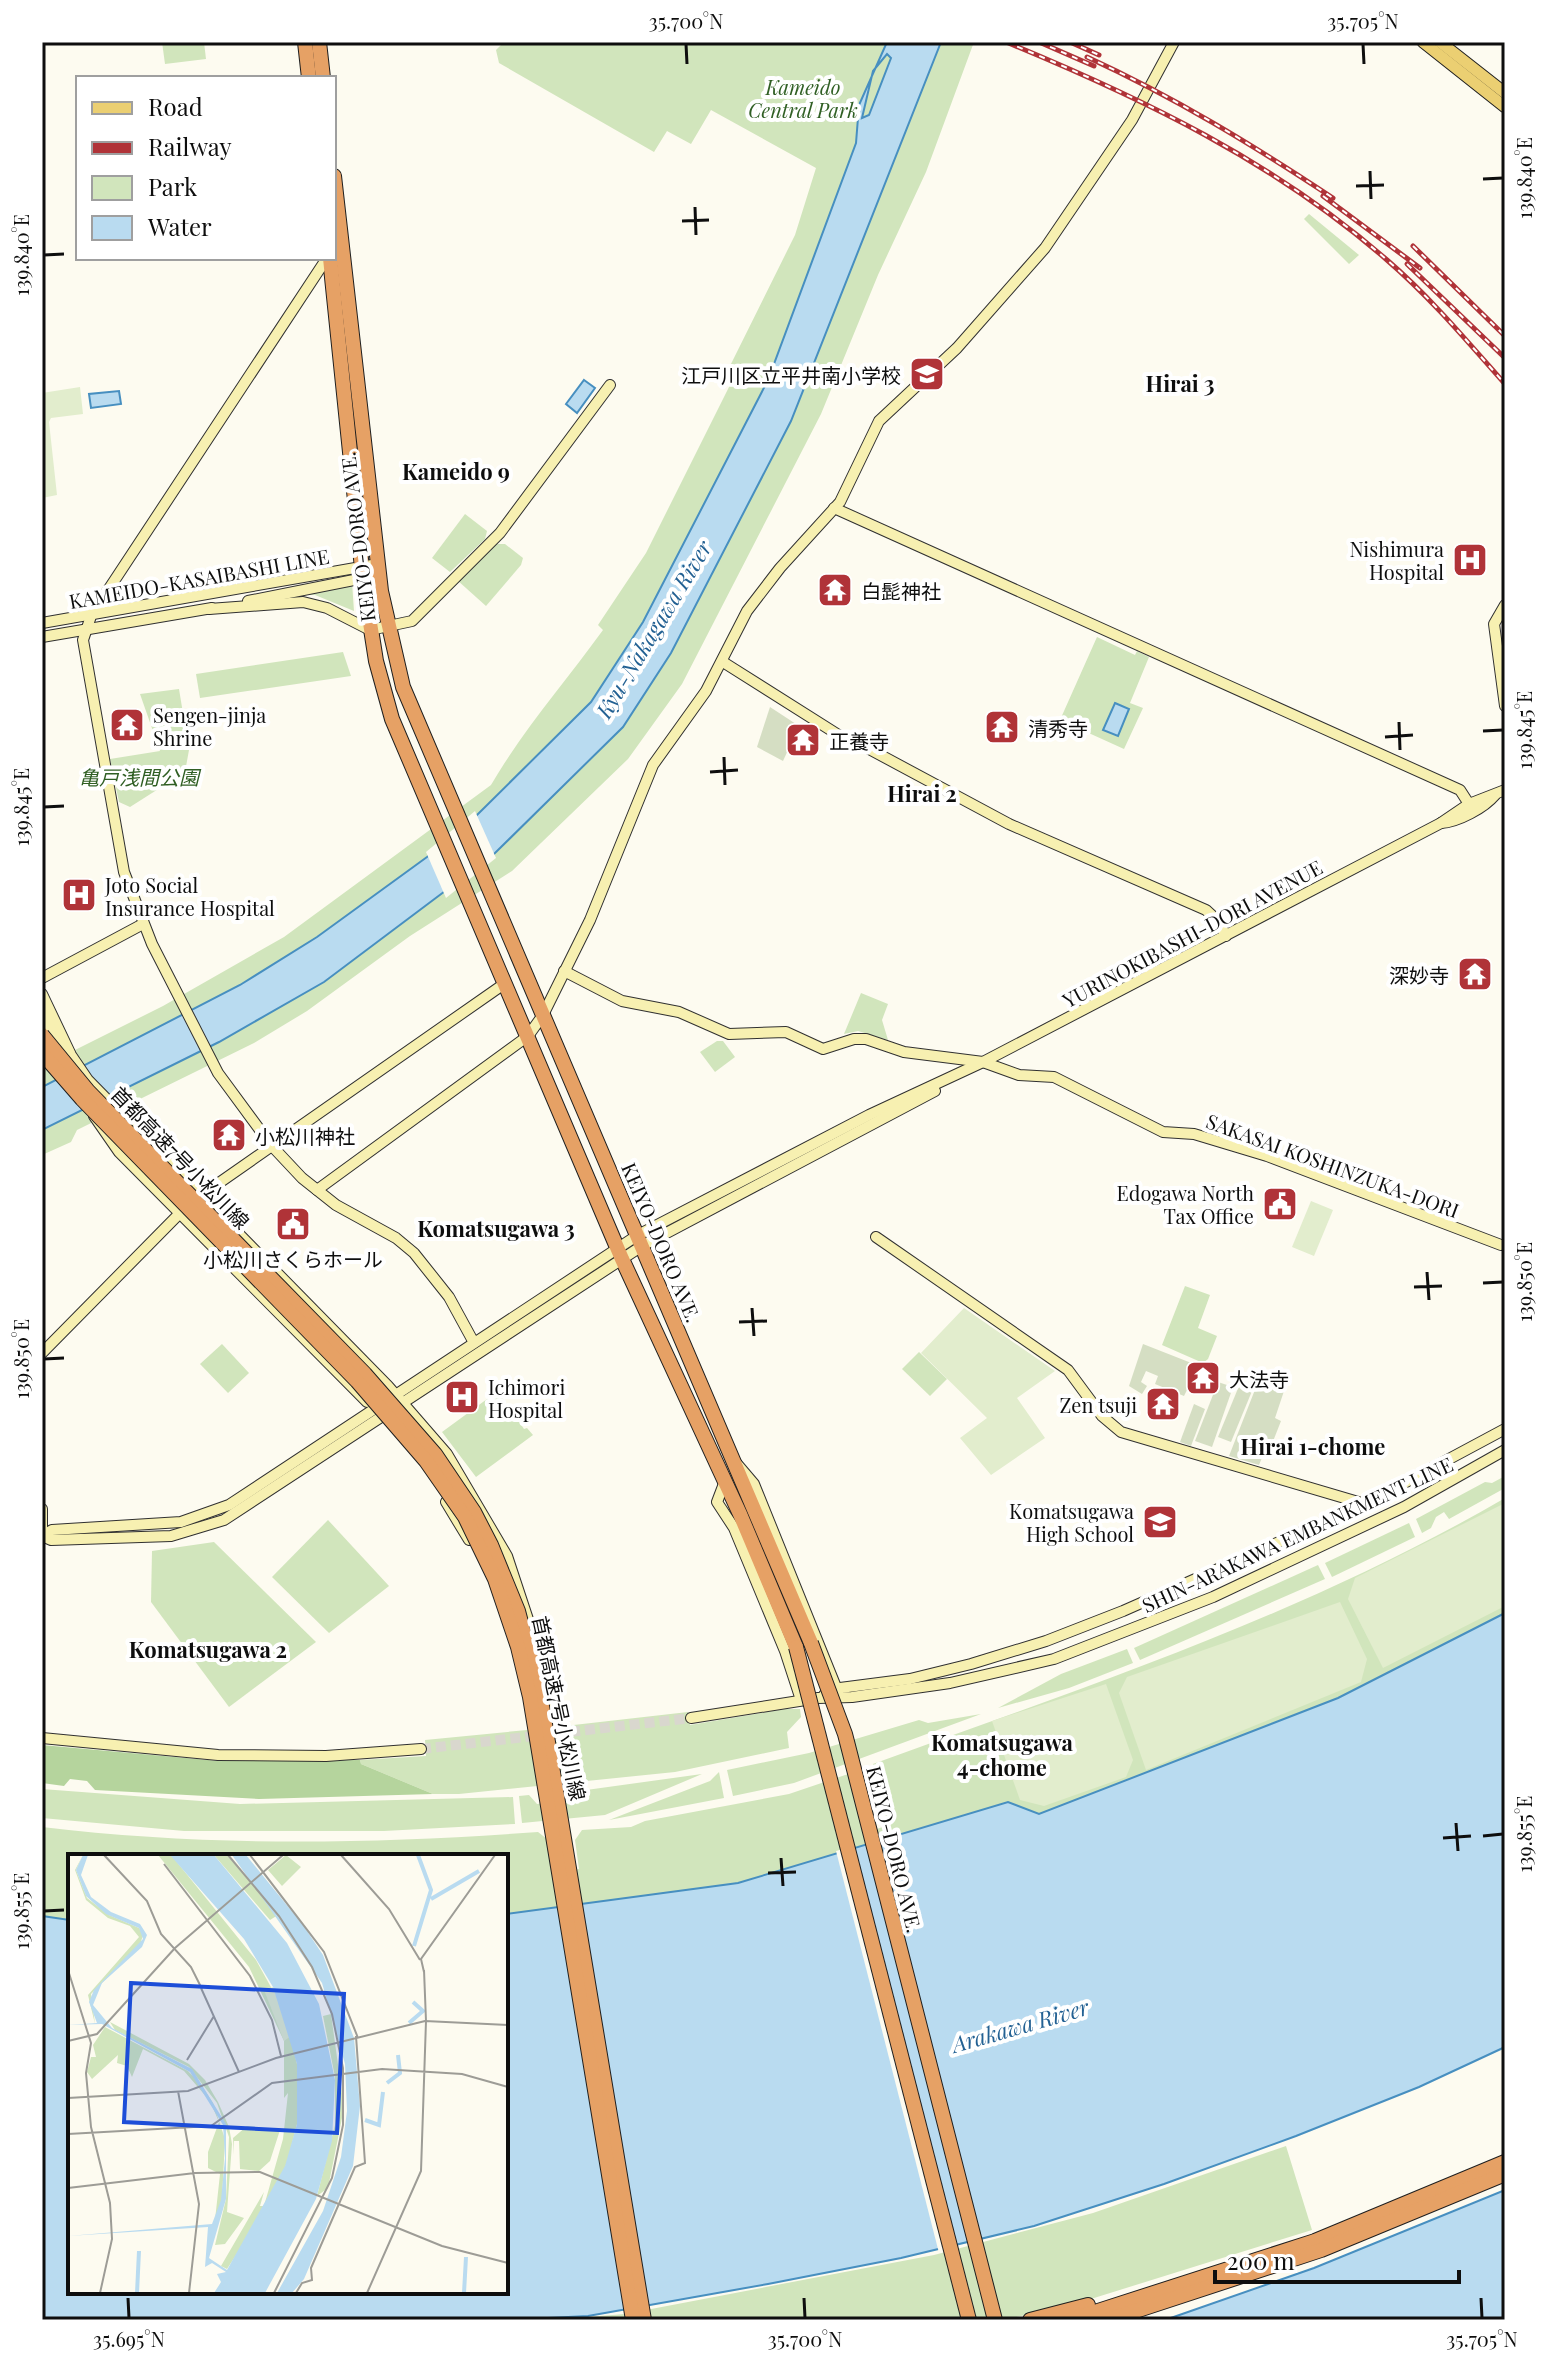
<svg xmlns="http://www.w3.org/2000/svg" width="1547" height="2362" viewBox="0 0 1547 2362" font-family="'Playfair Display','Noto Sans JP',serif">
<rect width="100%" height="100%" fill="#fdfbf0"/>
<!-- green -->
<g fill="#d1e5bc">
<polygon points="162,42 204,42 206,59 165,64"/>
<path d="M504,42H887L859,105L856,143L768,380L643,622L591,702L477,815L427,857L317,937L240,985L42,1087V1018L61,1057L163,1006L284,937L491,785C523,730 566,681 603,630L598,625L646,553L730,385L725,376L795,235L816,168L711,110L691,144L667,131L654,152L499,63L496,50Z"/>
<polygon points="941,42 974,42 926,172 878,275 821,414 682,684 628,759 512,871 410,936 307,1011 254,1043 77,1130 71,1142 42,1155 42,1130 219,1042 324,982 493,855 623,727 671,653 791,421"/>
<polygon points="887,54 891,58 869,115 862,118 873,71"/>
<polygon points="1309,214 1359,255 1349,264 1304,219"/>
<polygon points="465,514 487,531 485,539 450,572 432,558"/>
<polygon points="496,544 505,544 523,558 521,565 486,606 457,580"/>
<polygon points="352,582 354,611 315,595 299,594"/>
<polygon points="1097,637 1135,655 1137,651 1149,657 1130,703 1143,708 1124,749 1060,720"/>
<polygon points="343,652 351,676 200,698 196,674"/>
<polygon points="179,689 189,750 185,772 130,807 119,802 110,759 160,751 140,694"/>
<polygon points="861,993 888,1004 882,1020 888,1040 858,1031 844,1034"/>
<polygon points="717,1041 723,1041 735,1057 715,1072 700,1052"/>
<polygon points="1185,1286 1210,1295 1198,1328 1217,1336 1208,1359 1203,1363 1162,1345"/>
<polygon points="222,1344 249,1373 228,1393 200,1364"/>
<polygon points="919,1352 947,1379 930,1396 902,1369"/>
<polygon points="498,1391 524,1429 527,1428 533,1435 476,1477 442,1432"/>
<polygon points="1505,1476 1505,1488 1449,1519 1444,1512 1436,1517 1431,1528 1422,1533 1416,1519 1485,1482 1492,1483"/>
<path d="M1505,1498V1614L1338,1698L1039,1814L1008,1802L738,1883L506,1914V1856H70V1920L42,1916V1827C207,1847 373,1844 538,1832L547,1839L553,1873L579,1869L575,1840L582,1830L631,1827L645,1821L789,1794L857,1771L874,1830L888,1825L873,1764C1088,1686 1306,1614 1505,1498Z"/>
<polygon points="328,1520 389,1586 329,1633 272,1577"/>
<polygon points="1409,1523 1415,1537 1332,1577 1325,1563"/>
<polygon points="214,1542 316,1642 229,1707 151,1602 152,1551"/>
<polygon points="1318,1565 1325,1579 1140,1660 1134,1648"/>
<polygon points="1127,1649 1133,1663 1069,1688 998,1708 1061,1674"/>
<polygon points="785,1709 800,1709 801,1717 787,1732 789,1748 675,1772 459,1794 433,1794 361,1764 360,1760 426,1756 425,1740 527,1730 534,1745 558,1742 556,1727 688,1712 690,1725"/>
<polygon points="981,1714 794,1783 733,1796 727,1770 809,1753 919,1720 928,1723"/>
<polygon points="719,1772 724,1798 609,1820 710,1781"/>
<polygon points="702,1774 605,1815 522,1823 519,1796 529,1795 537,1804 573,1801 579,1791"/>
<polygon points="42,1789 240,1804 513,1797 515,1824 384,1831 184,1831 42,1818"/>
<polygon points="1286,2146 1312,2230 1062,2308 1001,2320 549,2320 625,2314 934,2255 1093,2213"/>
</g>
<!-- forest -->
<polygon fill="#b5d49d" points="42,1745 219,1761 360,1760 361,1764 433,1794 259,1799 95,1790 87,1781 70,1779 64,1786 42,1783"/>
<!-- cemetery -->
<g fill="#d5dec3">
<polygon points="770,707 799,726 783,761 757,747"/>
<polygon points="1143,1344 1199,1366 1184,1396 1155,1384 1158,1376 1146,1371 1141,1382 1147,1386 1142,1394 1129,1386"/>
<polygon points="1218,1382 1233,1387 1212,1447 1195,1441"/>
<polygon points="1258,1382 1284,1391 1275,1418 1281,1421 1270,1449 1266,1448 1259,1465 1229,1456"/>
<polygon points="1239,1386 1252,1391 1231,1442 1218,1437"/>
<polygon points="1194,1404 1205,1409 1191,1446 1180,1442"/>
</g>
<!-- pitch -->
<g fill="#e2edcd">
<polygon points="80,387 83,414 51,418 49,422 57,495 42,498 42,393"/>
<polygon points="1311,1201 1333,1210 1314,1256 1292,1247"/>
<polygon points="964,1308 1055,1371 1017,1398 1045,1438 991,1475 960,1438 987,1418 921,1353"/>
<polygon points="1505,1503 1505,1606 1383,1668 1348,1599 1355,1578"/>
<polygon points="1340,1602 1367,1659 1361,1682 1146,1770 1119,1693 1127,1677"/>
<polygon points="1106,1684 1133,1760 1126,1777 1044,1806 1020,1800 992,1721"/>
</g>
<!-- water -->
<g fill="#b9dbf0" stroke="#478fc0" stroke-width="2" fill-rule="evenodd">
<path d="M887,42H941L791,421L671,653L623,727L493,855L324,982L219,1042L42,1130V1087L240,985L317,937L427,857L477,815L591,702L643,622L768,380L856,143L859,105ZM887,54L891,58L869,115L862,118L873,71Z"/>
<polygon points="584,380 595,388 577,413 566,404"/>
<polygon points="119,391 121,404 91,408 89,394"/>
<polygon points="1115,703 1129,709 1118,736 1103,730"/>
<polygon points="1505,1613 1505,2047 1419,2087 1296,2136 1164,2184 1034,2226 901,2258 768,2284 588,2316 508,2320 42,2320 42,1916 70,1920 70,2292 506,2292 506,1914 738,1883 1008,1802 1039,1814 1338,1698"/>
<polygon points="1505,2190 1505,2320 1165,2320 1314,2268"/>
</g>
<!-- pier -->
<g fill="#fdfbf0">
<polygon points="475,811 496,858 446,898 426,852"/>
<polygon points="854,1846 957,2248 939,2253 836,1851"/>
</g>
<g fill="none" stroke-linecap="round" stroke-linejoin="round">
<!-- secondary-tunnel -->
<polyline stroke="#d9d7ce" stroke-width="10" stroke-dasharray="10 5" stroke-linecap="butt" points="421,1749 691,1718"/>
<!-- secondary casing -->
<g stroke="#303030" stroke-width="12">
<g id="secondary">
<polyline points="327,258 91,616 83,640 124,872 152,944 218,1073 271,1145 302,1178 336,1205 396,1238 414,1253 449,1297 473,1341"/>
<polyline points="834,508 1460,790 1469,804"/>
<polyline points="248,601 379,575"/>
<polyline points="1505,605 1494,624 1505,706"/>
<polyline points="209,609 303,602 327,608 370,630 412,621 500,533 610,385"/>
<polyline points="42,623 378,564"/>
<polyline points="42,637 212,608"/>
<polyline points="723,662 848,741 858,743 1009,824 1206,910 1219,922 1226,936"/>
<path d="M1441,823C1458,822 1484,808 1495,795"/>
<polyline points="564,971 622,1001 679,1012 729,1034 786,1032 823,1049 854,1039 866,1039 904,1052 983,1062 1019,1075 1054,1077 1163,1132 1194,1134 1267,1156 1501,1245"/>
<polyline points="42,978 143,924"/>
<polyline points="42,994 71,1055 88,1080 388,1386 447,1454 507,1556 555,1701 550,1708 537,1710"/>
<polyline points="42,1006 58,1049"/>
<polyline points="94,1116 119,1152 367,1402"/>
<polyline points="317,1190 528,1036 543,1015 590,920 653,765 706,691 747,611 780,568 840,502 879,421 957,348 1045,248 1132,120 1174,42"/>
<polyline points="196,1199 504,984"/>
<polyline points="876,1237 1068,1370 1102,1416 1121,1432 1365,1504"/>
<polyline points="42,1353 184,1209"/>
<polyline points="737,1464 754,1484 838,1692"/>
<polyline points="725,1481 717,1502 734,1528 785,1651 801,1700"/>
<polyline points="446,1502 469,1540"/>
<polyline points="42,1509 42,1530"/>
<polyline points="42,1536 52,1530 181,1522 229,1505 638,1235 869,1115 983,1062 1441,823 1469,804 1505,790"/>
<polyline points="42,1536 51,1540 171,1536 224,1520 642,1246 935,1091"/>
<polyline points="824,1695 840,1688 910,1679 971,1664 1046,1641 1123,1611 1365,1504 1505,1429"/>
<polyline points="691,1718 818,1698 852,1697 950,1683 1054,1659 1213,1597 1404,1507 1505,1450"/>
<polyline points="42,1738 218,1755 326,1756 421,1749"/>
</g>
</g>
<!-- primary casing -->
<g stroke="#1f1f1f" stroke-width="13">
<g id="primary">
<polyline points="1423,42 1505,107"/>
<polyline points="1440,42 1505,93"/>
</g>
</g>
<!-- highway casing -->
<g stroke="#1f1f1f" stroke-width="16">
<g id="highway">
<polyline points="305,42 309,78"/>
<polyline points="319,42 323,78"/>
<polyline points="334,176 381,591 403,687 811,1643"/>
<polyline points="330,258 363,578 376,661 392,719 622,1259 740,1514 796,1647"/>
<polyline points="1030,2320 1088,2305"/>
<polyline points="1070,2320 1315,2241 1505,2162"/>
<polyline points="1108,2320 1321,2250 1505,2174"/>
</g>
</g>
<!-- secondary -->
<use href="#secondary" stroke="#f7f0b1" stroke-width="10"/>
<!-- primary -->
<use href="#primary" stroke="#ebcf72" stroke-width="11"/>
<!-- highway -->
<use href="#highway" stroke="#e6a165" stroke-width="14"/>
<!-- rail casing -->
<g stroke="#b03338" stroke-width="5">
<g id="rail">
<path d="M1006,42C1142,98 1275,162 1387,260C1430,297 1467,341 1505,384"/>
<polyline points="1039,42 1094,66"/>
<polyline points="1070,42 1099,55"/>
<path d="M1087,57C1174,97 1253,145 1333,198"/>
<polyline points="1323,196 1420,268"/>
<polyline points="1413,246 1505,336"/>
<polyline points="1407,264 1505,358"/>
</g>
</g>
<!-- rail -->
<use href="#rail" stroke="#fff" stroke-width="2" stroke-dasharray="6" stroke-linecap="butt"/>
<!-- highway-bridge casing -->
<g stroke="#1f1f1f" stroke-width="16" stroke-linecap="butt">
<g id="highway-bridge">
<polyline points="42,1035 88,1091 365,1374 435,1454 474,1512 491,1545 518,1611 540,1694 644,2320"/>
<polyline points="42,1053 82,1099 357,1381 426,1461 465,1517 495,1579 518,1647 530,1697 633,2320"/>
<polyline points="811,1643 845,1734 995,2320"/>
<polyline points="796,1647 969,2320"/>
</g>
</g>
<!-- highway-bridge -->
<use href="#highway-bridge" stroke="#e6a165" stroke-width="14"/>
</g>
<!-- ticks -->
<path fill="none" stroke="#0e0e0e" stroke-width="3" d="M686,44L687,64M1363,44L1364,64M1370,171L1371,199M1483,179L1503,178M1356,186L1384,185M695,207L696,235M682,221L709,220M44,255L64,254M1399,722L1400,750M1483,731L1503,730M1385,737L1413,735M724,757L725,785M710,772L738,770M44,807L64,806M1427,1272L1429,1300M1483,1283L1503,1282M1414,1287L1442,1286M752,1308L754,1336M739,1322L767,1321M44,1359L64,1358M1456,1823L1458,1851M1483,1836L1503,1834M1443,1838L1471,1836M781,1858L783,1886M768,1873L796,1872M44,1911L64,1910M128,2298L129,2318M804,2298L805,2318M1481,2298L1482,2318"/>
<!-- icons -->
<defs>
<g id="school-square" transform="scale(1.8)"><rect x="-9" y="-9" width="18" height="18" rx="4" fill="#b03338" stroke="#fff"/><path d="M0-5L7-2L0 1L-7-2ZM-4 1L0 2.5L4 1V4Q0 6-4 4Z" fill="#fff"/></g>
<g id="hospital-square" transform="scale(1.8)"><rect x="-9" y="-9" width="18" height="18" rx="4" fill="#b03338" stroke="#fff"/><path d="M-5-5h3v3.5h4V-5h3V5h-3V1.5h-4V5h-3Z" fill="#fff"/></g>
<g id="temple-square" transform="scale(1.8)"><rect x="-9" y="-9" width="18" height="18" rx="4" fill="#b03338" stroke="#fff"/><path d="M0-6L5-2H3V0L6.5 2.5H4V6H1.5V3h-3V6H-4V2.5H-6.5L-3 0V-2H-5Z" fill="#fff"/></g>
<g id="civic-square" transform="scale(1.8)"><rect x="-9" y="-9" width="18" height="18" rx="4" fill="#b03338" stroke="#fff"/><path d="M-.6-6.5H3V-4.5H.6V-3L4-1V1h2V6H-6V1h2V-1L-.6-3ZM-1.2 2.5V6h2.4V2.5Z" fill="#fff"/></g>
</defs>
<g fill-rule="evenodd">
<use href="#school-square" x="927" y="374"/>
<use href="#hospital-square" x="1470" y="560"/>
<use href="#temple-square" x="835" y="590"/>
<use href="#temple-square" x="127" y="725"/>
<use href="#temple-square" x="1002" y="727"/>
<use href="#temple-square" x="803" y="740"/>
<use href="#hospital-square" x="79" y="895"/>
<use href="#temple-square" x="1475" y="974"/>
<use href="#temple-square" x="229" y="1135"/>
<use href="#civic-square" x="1280" y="1204"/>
<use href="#civic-square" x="293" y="1224"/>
<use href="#temple-square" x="1203" y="1378"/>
<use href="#hospital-square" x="462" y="1397"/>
<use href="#temple-square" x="1163" y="1404"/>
<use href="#school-square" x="1160" y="1522"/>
</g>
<g text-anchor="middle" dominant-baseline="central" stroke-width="8" stroke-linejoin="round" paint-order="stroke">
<!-- park labels -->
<g font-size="20" font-style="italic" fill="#305f24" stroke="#fff">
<text x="803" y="86">Kameido<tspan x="803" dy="23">Central Park</tspan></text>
<text x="139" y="776">亀戸浅間公園</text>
</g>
<!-- poi labels -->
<g font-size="20" fill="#0e0e0e" stroke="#fff" text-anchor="start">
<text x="901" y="374" text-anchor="end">江戸川区立平井南小学校</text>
<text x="1444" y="548" text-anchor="end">Nishimura<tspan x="1444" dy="23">Hospital</tspan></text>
<text x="861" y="590">白髭神社</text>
<text x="153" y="714">Sengen-jinja<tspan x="153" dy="23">Shrine</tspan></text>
<text x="1028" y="727">清秀寺</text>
<text x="829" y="740">正養寺</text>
<text x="105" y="884">Joto Social<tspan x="105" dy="23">Insurance Hospital</tspan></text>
<text x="1449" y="974" text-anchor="end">深妙寺</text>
<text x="255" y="1135">小松川神社</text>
<text x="1254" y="1192" text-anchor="end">Edogawa North<tspan x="1254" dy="23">Tax Office</tspan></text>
<text x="293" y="1258" text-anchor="middle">小松川さくらホール</text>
<text x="1229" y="1378">大法寺</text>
<text x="488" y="1386">Ichimori<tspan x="488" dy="23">Hospital</tspan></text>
<text x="1137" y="1404" text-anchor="end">Zen tsuji</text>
<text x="1134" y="1510" text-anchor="end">Komatsugawa<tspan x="1134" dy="23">High School</tspan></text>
</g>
<!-- street labels -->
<g font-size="20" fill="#0e0e0e" stroke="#fff">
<text transform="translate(357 537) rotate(-97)">KEIYO-DORO AVE.</text>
<text transform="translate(199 578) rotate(-10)">KAMEIDO-KASAIBASHI LINE</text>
<text transform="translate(1192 933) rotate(-28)">YURINOKIBASHI-DORI AVENUE</text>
<text transform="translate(181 1157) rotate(46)">首都高速7号小松川線</text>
<text transform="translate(1333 1165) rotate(20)">SAKASAI KOSHINZUKA-DORI</text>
<text transform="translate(662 1242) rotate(67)">KEIYO-DORO AVE.</text>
<text transform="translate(1297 1534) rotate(-25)">SHIN-ARAKAWA EMBANKMENT LINE</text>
<text transform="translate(560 1708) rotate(78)">首都高速7号小松川線</text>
<text transform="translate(895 1849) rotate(76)">KEIYO-DORO AVE.</text>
</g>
<!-- neighbourhood labels -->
<g font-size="22" font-weight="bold" fill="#0e0e0e" stroke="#fff">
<text x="1180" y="383">Hirai 3</text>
<text x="456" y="471">Kameido 9</text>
<text x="922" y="793">Hirai 2</text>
<text x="496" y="1228">Komatsugawa 3</text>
<text x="1313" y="1446">Hirai 1-chome</text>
<text x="208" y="1649">Komatsugawa 2</text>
<text x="1002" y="1742">Komatsugawa<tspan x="1002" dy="25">4-chome</tspan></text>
</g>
<!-- water labels -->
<g font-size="22" font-style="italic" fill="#236193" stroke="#fff">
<text transform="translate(653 629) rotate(-59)">Kyu-Nakagawa River</text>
<text transform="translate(1020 2025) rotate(-16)">Arakawa River</text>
</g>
</g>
<!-- overview -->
<g transform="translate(68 1854)">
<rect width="440" height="440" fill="#fdfbf0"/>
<path d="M15,1L8,16L19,44L41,61L71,74L75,81L72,91L23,140L27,170L20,141L71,83L62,72L40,64L18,46L7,16ZM90,1L104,2L188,106L215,155L229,210V270L219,309L194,361L159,415L153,412L196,338L192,352H196L215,285L220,239L216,244V187L181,113ZM146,1H159L210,61L202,66ZM218,1L233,13L214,32L200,16ZM263,160L276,254L260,334L249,342L267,271V223L255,162ZM42,168L121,210L137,226L150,248L161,273L164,290L159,358L176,364L157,390L147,391L158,345L161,283L149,249L121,213L47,176ZM37,173L120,217L132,229L145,249L157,285L154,346L147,366L152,320L140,314V298L151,268L142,247L116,217L75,195L64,223L59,212L49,209L50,201L24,225L19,218L23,203H28L25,191ZM179,272L212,276L202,307L191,317L172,315L171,287H166V301L165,284Z" fill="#d1e5bc"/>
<path d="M205,133L223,182L216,187L196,136Z" fill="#e2edcd"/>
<path d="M15,1H20L13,21L23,43L43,58L72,70L79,81L74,93L34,129L25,151L44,174L124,215L158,270V345L141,404L159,416L217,312L229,270V210L205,133L176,85L102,1H146L219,89L251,150L267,226L264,287L248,345L197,439H146L153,428L149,420L158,418L144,409L137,413L140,373L0,382L144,370L153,346L157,304L155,271L122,218L34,170L0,171L29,169L21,148L26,136L75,85L71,74L38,60L18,42L8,16ZM164,1H178L235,71L255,101L286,184L292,252L285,312L236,425L224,439H209L255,357L273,303L279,257L277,210L254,129Z" fill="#b9dbf0"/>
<path fill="none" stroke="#b9dbf0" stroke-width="4" d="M363,45L411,17M346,92L363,36L350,1M341,169L355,157L345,148M319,229L332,219L330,201M297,266L311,271L315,238M69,439L71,397M396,439L398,403"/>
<path fill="none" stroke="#9d9c96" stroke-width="2" d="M36,1L79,47L93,80L123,113L134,135M160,1L211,62L244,113L264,160L275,214V271L264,324L206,439M182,1L256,98L290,184M273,1L321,55L352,106M96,10L182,122L204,166L213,202M0,116L23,189L18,219L23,273L42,349L44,385L32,439M356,116L358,167M356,118L353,105L427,1M133,134L171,218M0,187L29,180L107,94L215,1M119,206L146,162M110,237L131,350L121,439M0,244L120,237L208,204L357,167L440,171M0,280L143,272L204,229L314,215L394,220L440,233M0,334L127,319L192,318L374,392L440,409M228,439L234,429L244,426L243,414L287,313L297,309L288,182M299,439L353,317L358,167"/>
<path fill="#1d4ed8" fill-opacity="0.15" stroke="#1d4ed8" stroke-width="4" d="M63,129L276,140L269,279L56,268Z"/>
<rect width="440" height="440" fill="none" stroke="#0e0e0e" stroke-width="4"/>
</g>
<!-- border -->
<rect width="1547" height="2362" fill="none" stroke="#ffffff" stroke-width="88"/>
<!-- legend -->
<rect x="76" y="76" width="260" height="184" fill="#ffffff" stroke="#9f9f9f" stroke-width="2"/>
<rect x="92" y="102" width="40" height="12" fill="#ebcf72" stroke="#9f9f9f" stroke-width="2"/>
<text x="148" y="116" font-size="24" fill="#0e0e0e">Road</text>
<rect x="92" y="142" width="40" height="12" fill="#b03338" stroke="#9f9f9f" stroke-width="2"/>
<text x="148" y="156" font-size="24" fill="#0e0e0e">Railway</text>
<rect x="92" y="176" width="40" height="24" fill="#d1e5bc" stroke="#9f9f9f" stroke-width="2"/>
<text x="148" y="196" font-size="24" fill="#0e0e0e">Park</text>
<rect x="92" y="216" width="40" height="24" fill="#b9dbf0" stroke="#9f9f9f" stroke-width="2"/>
<text x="148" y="236" font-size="24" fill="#0e0e0e">Water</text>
<!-- scale -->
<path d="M1215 2270v12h244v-12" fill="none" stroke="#0e0e0e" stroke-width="4"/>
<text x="1227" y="2270" font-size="24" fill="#0e0e0e" stroke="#ffffff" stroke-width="6" paint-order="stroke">200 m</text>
<rect x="44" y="44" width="1459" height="2274" fill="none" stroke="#0e0e0e" stroke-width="3"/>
<g font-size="20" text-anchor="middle" fill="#0e0e0e">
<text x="686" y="29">35.700°N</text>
<text x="1363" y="29">35.705°N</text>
<text transform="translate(1525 178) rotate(-90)" y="7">139.840°E</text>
<text transform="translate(22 255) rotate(-90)" y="7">139.840°E</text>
<text transform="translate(1525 730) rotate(-90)" y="7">139.845°E</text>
<text transform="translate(22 807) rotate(-90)" y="7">139.845°E</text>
<text transform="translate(1525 1282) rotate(-90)" y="7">139.850°E</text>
<text transform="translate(22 1359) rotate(-90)" y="7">139.850°E</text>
<text transform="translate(1525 1834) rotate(-90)" y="7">139.855°E</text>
<text transform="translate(22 1911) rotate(-90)" y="7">139.855°E</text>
<text x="129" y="2347">35.695°N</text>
<text x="805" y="2347">35.700°N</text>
<text x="1482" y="2347">35.705°N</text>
</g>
</svg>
